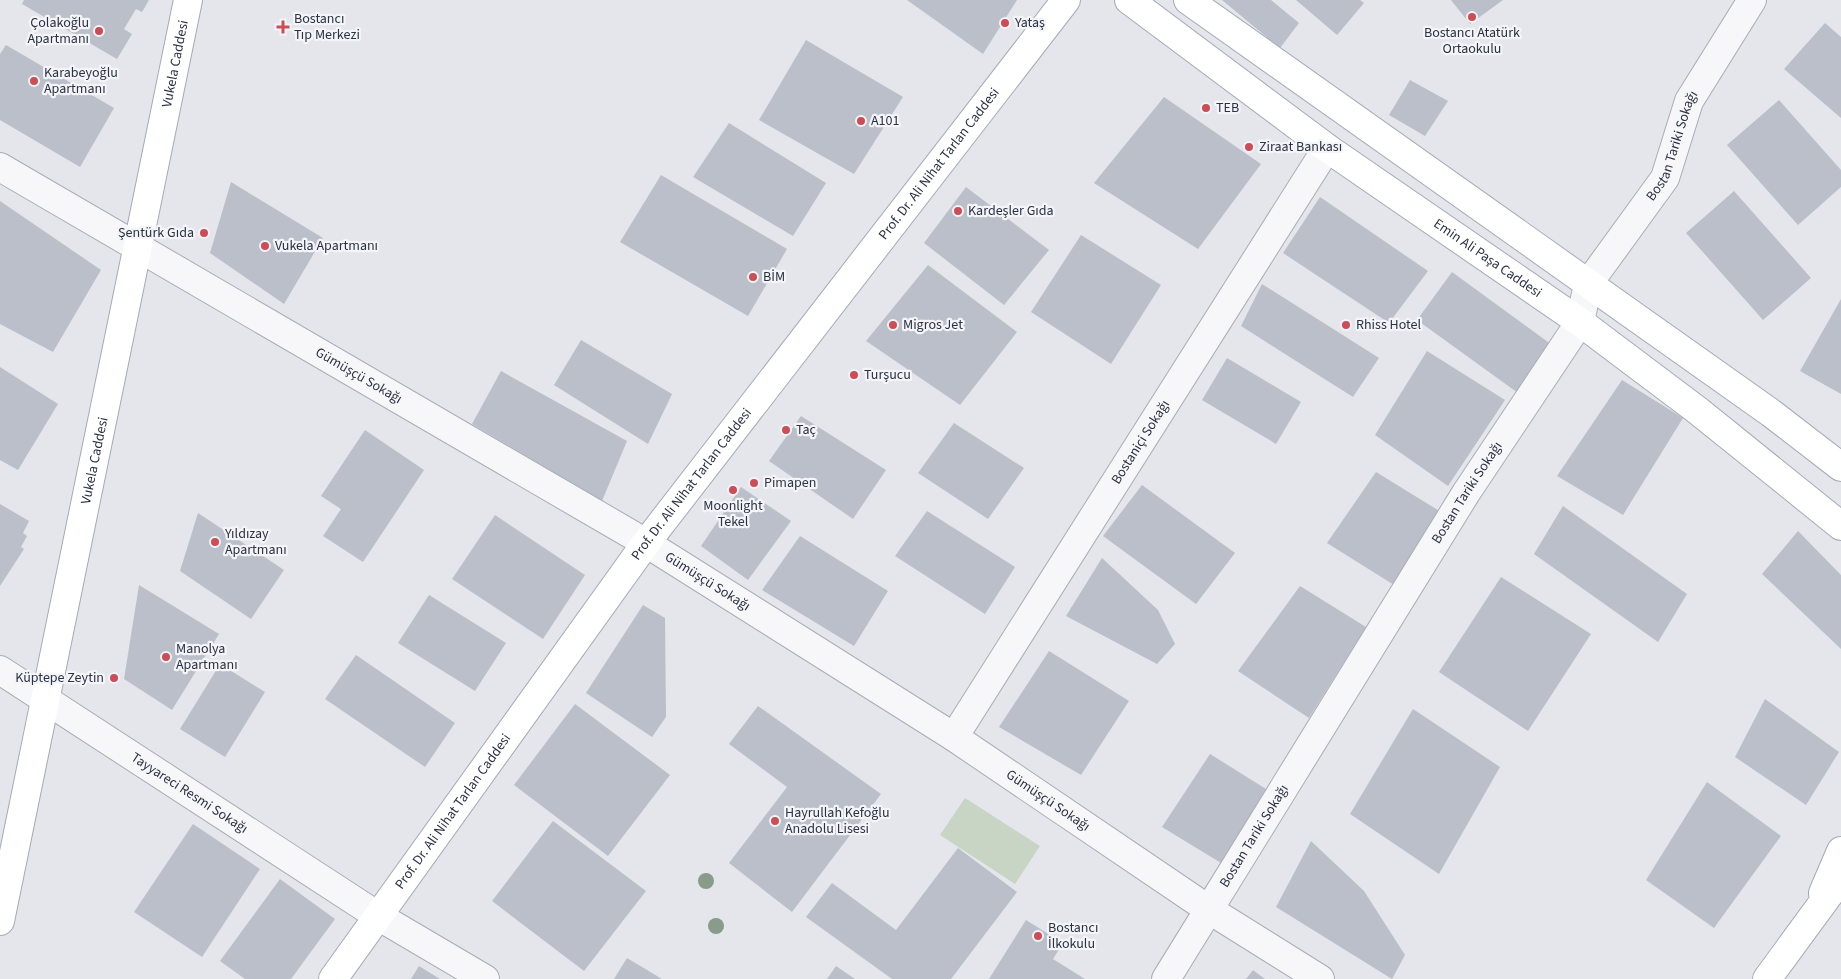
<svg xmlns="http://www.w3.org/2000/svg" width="1841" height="979" viewBox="0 0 1841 979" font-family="'Source Sans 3',sans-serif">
<rect width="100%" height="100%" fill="#e4e6eb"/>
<!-- green -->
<polygon fill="#c8d5c5" points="965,798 1040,846 1015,884 940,835"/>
<!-- building -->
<g fill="#bbbfc9">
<polygon points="24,0 149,0 142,12 136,9 124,29 132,34 117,59 22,4"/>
<polygon points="907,0 1017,0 983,54"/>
<polygon points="1222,0 1271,0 1299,23 1280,48"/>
<polygon points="1296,0 1360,0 1364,3 1337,35"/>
<polygon points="1451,0 1503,0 1470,24"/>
<polygon points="1825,23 1841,37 1841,118 1784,69"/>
<polygon points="806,40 903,97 854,174 759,120"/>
<polygon points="6,45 114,108 80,167 0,120 0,54"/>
<polygon points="1410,80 1448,101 1425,136 1389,115"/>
<polygon points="1164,97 1261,164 1198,249 1094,183"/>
<polygon points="1779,100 1841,170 1841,187 1798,225 1727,145"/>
<polygon points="729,123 826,183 793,236 693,177"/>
<polygon points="661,175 787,249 748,316 620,242"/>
<polygon points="231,182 323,238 284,304 210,253"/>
<polygon points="966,187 1049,250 1004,305 924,243"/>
<polygon points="1734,191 1811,278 1763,320 1686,233"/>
<polygon points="1320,197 1428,271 1389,323 1283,253"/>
<polygon points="0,201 101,270 53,352 0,324"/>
<polygon points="1081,235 1161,285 1111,364 1031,312"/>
<polygon points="928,265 1017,332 960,405 866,341"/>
<polygon points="1452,272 1552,345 1518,393 1417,320"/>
<polygon points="1262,284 1379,358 1353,397 1241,326"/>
<polygon points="1841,299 1841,394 1800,371"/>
<polygon points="581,340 672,394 648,444 554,385"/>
<polygon points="1427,351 1505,400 1448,486 1375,435"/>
<polygon points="1227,358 1301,402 1276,444 1202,400"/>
<polygon points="0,367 58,404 18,470 0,460"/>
<polygon points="501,371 627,441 602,501 472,424"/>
<polygon points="1622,380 1683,418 1623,515 1557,476"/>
<polygon points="801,416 886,470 853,519 769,461"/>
<polygon points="954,423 1024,468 988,519 918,473"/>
<polygon points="365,430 424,470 363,562 323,536 341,509 321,496"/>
<polygon points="1376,472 1441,512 1394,585 1327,543"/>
<polygon points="1142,485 1235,553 1196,604 1103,536"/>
<polygon points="741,487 791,521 748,580 701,546"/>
<polygon points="0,504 29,521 23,533 27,536 21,547 24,549 0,586"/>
<polygon points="1563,506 1687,594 1658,642 1534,554"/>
<polygon points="927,511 1015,567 985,614 895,556"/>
<polygon points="198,513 284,570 251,619 180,571"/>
<polygon points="495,515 585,575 543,639 452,579"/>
<polygon points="1798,531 1841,575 1841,649 1762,574"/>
<polygon points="800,536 888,591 854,646 762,590"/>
<polygon points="1102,558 1158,610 1175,644 1157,664 1066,616"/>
<polygon points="1501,577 1591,634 1528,731 1439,672"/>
<polygon points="139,585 219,634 172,710 124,679"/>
<polygon points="1300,586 1366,627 1309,718 1238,671"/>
<polygon points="429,595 506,643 475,691 398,643"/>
<polygon points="643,605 665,618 666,717 652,737 586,693"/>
<polygon points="1049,651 1129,701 1081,775 999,727"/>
<polygon points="356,655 455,723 425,767 325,699"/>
<polygon points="220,664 265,692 225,757 180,729"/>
<polygon points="1765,699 1839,752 1806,805 1735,757"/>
<polygon points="575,704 670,775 608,856 514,785"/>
<polygon points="758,706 881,794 792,912 729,863 787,787 729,744"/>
<polygon points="1413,709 1500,767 1439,874 1350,814"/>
<polygon points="1210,754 1266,789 1221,863 1162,827"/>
<polygon points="1707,782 1781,836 1714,928 1646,880"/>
<polygon points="553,821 646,891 584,971 492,901"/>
<polygon points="193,824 260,869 202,957 134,912"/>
<polygon points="1311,841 1364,891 1405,955 1392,979 1276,907"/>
<polygon points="958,848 1017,892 951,979 892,979 806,917 832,883 896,930"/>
<polygon points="280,879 335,919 291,979 245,979 220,961"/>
<polygon points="1026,920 1063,943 1053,959 1085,979 989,979"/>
<polygon points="627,958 662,979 614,979"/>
<polygon points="419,966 440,979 411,979"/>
<polygon points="836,966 855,979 827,979"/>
<polygon points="1253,970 1265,979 1246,979"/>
</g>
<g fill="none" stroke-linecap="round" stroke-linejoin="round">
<!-- minor casing -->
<g stroke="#a9acb6" stroke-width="30">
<g id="minor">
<path id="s1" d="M0,167L646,543L954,737L1208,909L1320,979"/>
<path id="s2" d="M0,670L378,916L485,979"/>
<path id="s3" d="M954,737L1327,148"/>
<path id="s4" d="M1166,979L1466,493L1580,322L1588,284L1665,178L1689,101L1752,0"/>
</g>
</g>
<!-- major casing -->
<g stroke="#a3aab7" stroke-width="30">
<g id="major">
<path id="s5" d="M1129,0L1327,148L1580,322L1697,410L1841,526"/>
<polyline points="1188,0 1771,413 1841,467"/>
<polyline points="1823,893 1841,851"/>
<path id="s6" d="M0,921C62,614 128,308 188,0"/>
<path id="s7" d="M333,979L646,543L1066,0"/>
<polyline points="1767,979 1841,878"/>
</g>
</g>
<!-- minor -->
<use href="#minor" stroke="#f7f7fa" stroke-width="28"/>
<!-- major -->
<use href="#major" stroke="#fff" stroke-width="28"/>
</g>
<!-- trees -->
<g fill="#889c89">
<circle cx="706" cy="881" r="8"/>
<circle cx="716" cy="926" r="8"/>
</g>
<!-- markers -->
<g fill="#cc4d56" stroke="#f4f5f9" stroke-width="2">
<circle cx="1472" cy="17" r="5"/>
<circle cx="1005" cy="23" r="5"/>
<path d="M280.5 19.5h5v5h5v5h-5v5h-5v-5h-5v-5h5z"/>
<circle cx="99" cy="31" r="5"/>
<circle cx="34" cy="81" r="5"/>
<circle cx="1206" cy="108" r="5"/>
<circle cx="861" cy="121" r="5"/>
<circle cx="1249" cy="147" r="5"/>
<circle cx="958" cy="211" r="5"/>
<circle cx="204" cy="233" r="5"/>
<circle cx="265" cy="246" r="5"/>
<circle cx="753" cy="277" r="5"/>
<circle cx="893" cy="325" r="5"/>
<circle cx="1346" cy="325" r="5"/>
<circle cx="854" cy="375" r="5"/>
<circle cx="786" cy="430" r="5"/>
<circle cx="754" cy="483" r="5"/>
<circle cx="733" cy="490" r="5"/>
<circle cx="215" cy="542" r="5"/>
<circle cx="166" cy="657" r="5"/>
<circle cx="114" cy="678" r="5"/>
<circle cx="775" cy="821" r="5"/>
<circle cx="1038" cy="936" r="5"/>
</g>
<g text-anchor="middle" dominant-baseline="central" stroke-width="4.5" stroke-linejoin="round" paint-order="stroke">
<!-- poi labels -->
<g font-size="14" fill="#2c3244" stroke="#f4f5f9" text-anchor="start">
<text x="294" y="19">Bostancı<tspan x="294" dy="16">Tıp Merkezi</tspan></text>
<text x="89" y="23" text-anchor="end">Çolakoğlu<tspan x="89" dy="16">Apartmanı</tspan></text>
<text x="1015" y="23">Yataş</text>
<text x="1472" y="33" text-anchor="middle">Bostancı Atatürk<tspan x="1472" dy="16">Ortaokulu</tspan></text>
<text x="44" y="73">Karabeyoğlu<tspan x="44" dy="16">Apartmanı</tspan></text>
<text x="1216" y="108">TEB</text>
<text x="871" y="121">A101</text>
<text x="1259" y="147">Ziraat Bankası</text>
<text x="968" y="211">Kardeşler Gıda</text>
<text x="194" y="233" text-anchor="end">Şentürk Gıda</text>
<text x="275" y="246">Vukela Apartmanı</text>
<text x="763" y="277">BİM</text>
<text x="903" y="325">Migros Jet</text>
<text x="1356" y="325">Rhiss Hotel</text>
<text x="864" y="375">Turşucu</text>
<text x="796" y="430">Taç</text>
<text x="764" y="483">Pimapen</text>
<text x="733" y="506" text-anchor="middle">Moonlight<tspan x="733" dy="16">Tekel</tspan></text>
<text x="225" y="534">Yıldızay<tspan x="225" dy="16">Apartmanı</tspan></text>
<text x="176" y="649">Manolya<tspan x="176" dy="16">Apartmanı</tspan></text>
<text x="104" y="678" text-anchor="end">Küptepe Zeytin</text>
<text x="785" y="813">Hayrullah Kefoğlu<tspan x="785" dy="16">Anadolu Lisesi</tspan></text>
<text x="1048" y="928">Bostancı<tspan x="1048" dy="16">İlkokulu</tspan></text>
</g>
<!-- street labels -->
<g font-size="14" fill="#2c3244" stroke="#f4f5f9">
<text stroke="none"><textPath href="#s6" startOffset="875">Vukela Caddesi</textPath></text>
<text stroke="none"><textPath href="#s4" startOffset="979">Bostan Tariki Sokağı</textPath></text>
<text stroke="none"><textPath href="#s7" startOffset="1016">Prof. Dr. Ali Nihat Tarlan Caddesi</textPath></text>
<text stroke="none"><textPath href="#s5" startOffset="442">Emin Ali Paşa Caddesi</textPath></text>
<text stroke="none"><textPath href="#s1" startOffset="415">Gümüşçü Sokağı</textPath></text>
<text stroke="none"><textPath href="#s3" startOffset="349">Bostaniçi Sokağı</textPath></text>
<text stroke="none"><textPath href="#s6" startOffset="470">Vukela Caddesi</textPath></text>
<text stroke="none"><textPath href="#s7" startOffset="611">Prof. Dr. Ali Nihat Tarlan Caddesi</textPath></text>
<text stroke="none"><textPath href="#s4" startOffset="572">Bostan Tariki Sokağı</textPath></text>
<text stroke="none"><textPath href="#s1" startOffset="820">Gümüşçü Sokağı</textPath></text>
<text stroke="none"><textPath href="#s2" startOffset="226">Tayyareci Resmi Sokağı</textPath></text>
<text stroke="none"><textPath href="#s1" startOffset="1225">Gümüşçü Sokağı</textPath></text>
<text stroke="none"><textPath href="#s7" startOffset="206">Prof. Dr. Ali Nihat Tarlan Caddesi</textPath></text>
<text stroke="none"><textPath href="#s4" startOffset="168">Bostan Tariki Sokağı</textPath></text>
</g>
</g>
</svg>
